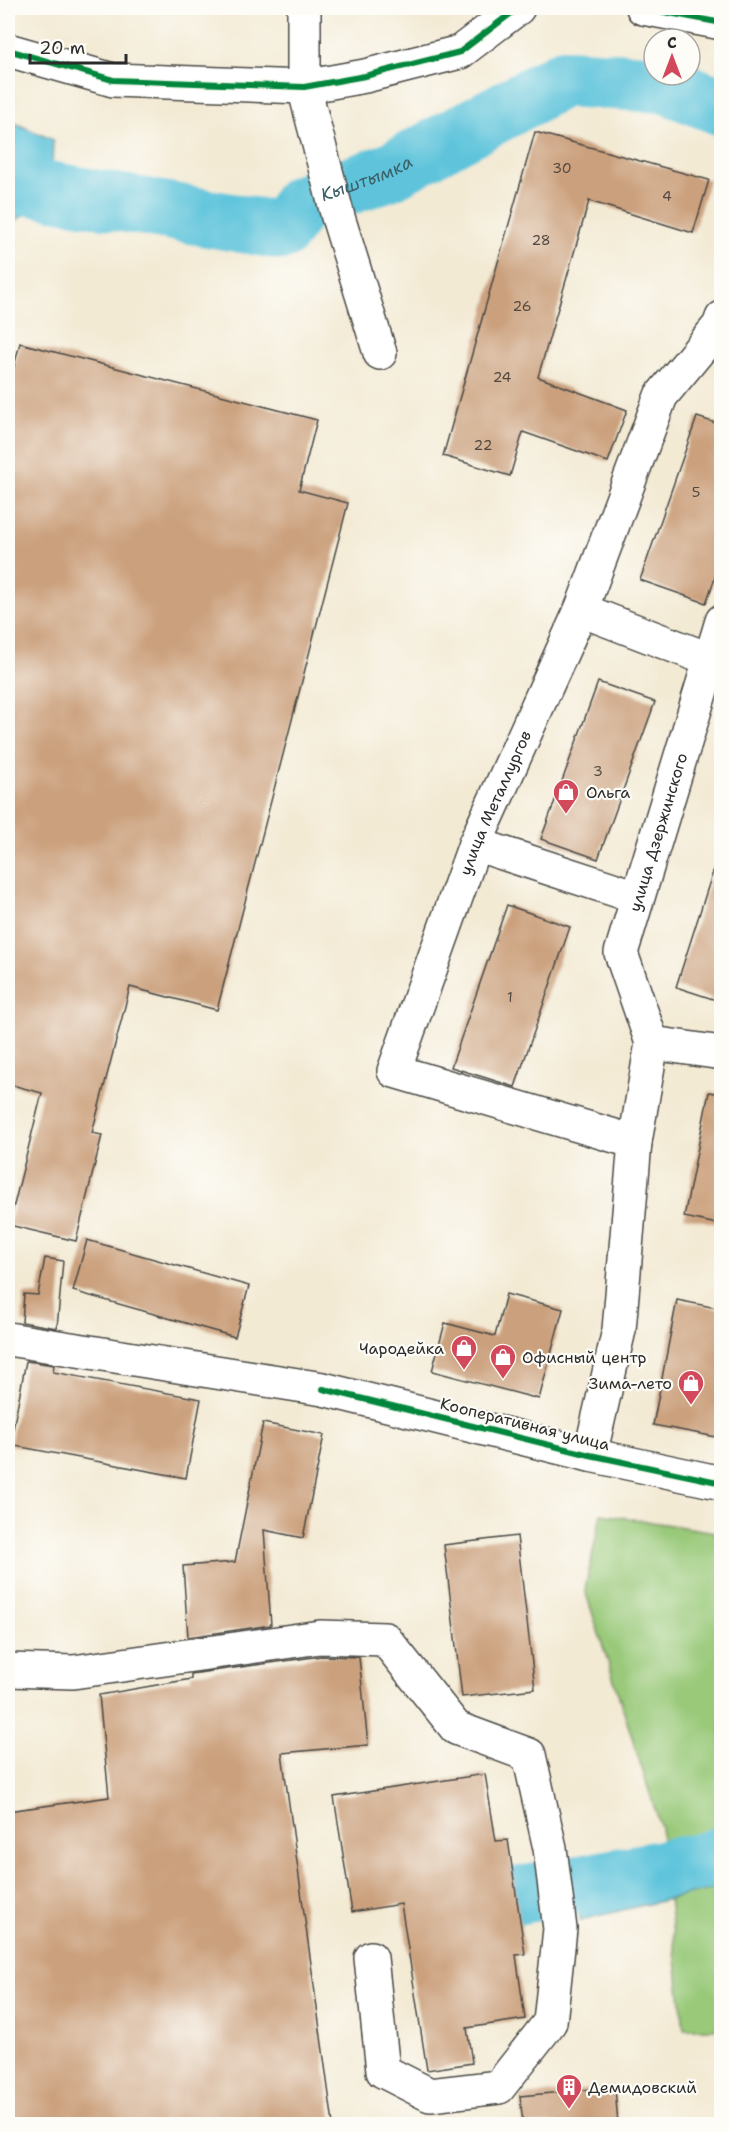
<svg xmlns="http://www.w3.org/2000/svg" width="729" height="2132" viewBox="0 0 729 2132" font-family="'Shantell Sans',sans-serif">
<rect width="100%" height="100%" fill="#fdfcf7"/>
<filter id="ink" filterUnits="userSpaceOnUse"><feTurbulence type="fractalNoise" baseFrequency=".0167" numOctaves="2"/><feDisplacementMap in="SourceGraphic" scale="12" xChannelSelector="R" yChannelSelector="G"/><feConvolveMatrix kernelMatrix="1 2 1 2 8 2 1 2 1" color-interpolation-filters="sRGB"/></filter>
<filter id="wash" filterUnits="userSpaceOnUse"><feTurbulence type="fractalNoise" baseFrequency=".008" numOctaves="4" result="noise"/><feDisplacementMap in="SourceGraphic" scale="24" xChannelSelector="R" yChannelSelector="G"/><feGaussianBlur stdDeviation="1.35" result="paint"/><feColorMatrix in="noise" values="0 0 0 0 0 0 0 0 0 0 0 0 0 0 0 0 0 1.4 0 .05"/><feComposite in="paint" operator="in"/></filter>
<g filter="url(#wash)">
<rect width="100%" height="100%" fill="#f3ead4"/>
<!-- green -->
<polygon fill="#99c979" stroke="#627a52" stroke-width="1.5" points="601,1514 721,1533 721,2029 684,2029 661,1828 585,1590"/>
<!-- water -->
<g fill="#5ec4db" stroke="#447883" stroke-width="1.5">
<polygon points="8,120 53,140 51,196 8,226"/>
<polygon points="721,1839 721,1887 580,1920 576,1870 686,1848"/>
</g>
<g fill="none" stroke-linecap="round" stroke-linejoin="round">
<!-- river -->
<g stroke="#5ec4db" stroke-width="58">
<path id="s1" d="M8,183L282,231L301,203L389,172L564,78L664,84L722,107"/>
<polyline points="516,1896 704,1861 722,1855"/>
</g>
</g>
<g id="blocks">
<!-- building -->
<g fill="#cba07d">
<polygon points="535,132 709,180 693,233 589,201 538,377 627,410 608,462 523,432 510,476 443,456"/>
<polygon points="20,343 317,420 299,490 348,503 217,1010 130,987 92,1133 102,1135 76,1241 9,1225 42,1093 8,1084 8,390"/>
<polygon points="697,417 722,425 722,558 706,603 640,580"/>
<polygon points="598,682 655,702 598,859 541,839"/>
<polygon points="716,862 722,862 722,1002 676,987"/>
<polygon points="507,905 570,927 515,1087 451,1067"/>
<polygon points="709,1092 722,1094 722,1225 684,1217"/>
<polygon points="87,1240 249,1286 235,1337 73,1291"/>
<polygon points="45,1258 63,1261 57,1328 22,1322 24,1294 38,1295"/>
<polygon points="506,1294 563,1309 539,1399 432,1371 445,1323 495,1336"/>
<polygon points="677,1300 722,1309 722,1438 653,1425"/>
<polygon points="26,1361 54,1365 53,1372 201,1399 186,1478 10,1445"/>
<polygon points="263,1423 324,1435 303,1538 264,1530 271,1625 188,1637 183,1566 235,1562"/>
<polygon points="517,1536 535,1689 462,1697 444,1545"/>
<polygon points="321,1656 359,1657 368,1745 282,1753 333,2124 8,2124 8,1811 109,1797 99,1695 191,1679 191,1674"/>
<polygon points="485,1774 496,1841 508,1840 525,1954 516,1955 525,2019 467,2028 472,2063 427,2070 401,1904 352,1912 334,1797"/>
<polygon points="615,2087 618,2124 523,2124 520,2096"/>
</g>
</g>
</g>
<g filter="url(#ink)">
<use href="#blocks" fill-opacity="0" stroke="#494844" stroke-width="1.5"/>
<g fill="none" stroke-linecap="round" stroke-linejoin="round">
<!-- minor casing -->
<g stroke="#494844" stroke-width="36">
<g id="minor">
<polyline points="304,8 304,87 338,217 380,353"/>
<polyline points="643,8 722,23"/>
<polyline points="8,50 113,80 304,87 365,76 460,52 518,8"/>
<polyline points="581,610 708,659"/>
<polyline points="475,844 637,897"/>
<polyline points="652,1043 722,1053"/>
<path id="s2" d="M635,1142L394,1071L475,844L581,610L661,396L719,326L722,318"/>
<polyline points="8,1339 323,1389 590,1455 722,1483"/>
<path id="s3" d="M590,1455L619,1330L635,1142L652,1043L621,953L722,621"/>
<polyline points="8,1670 73,1672 320,1637 385,1639 456,1728 529,1755 550,1848 560,1929 550,2022 499,2087 430,2095 383,2071 371,1958"/>
</g>
</g>
<!-- minor -->
<use href="#minor" stroke="#fff" stroke-width="33"/>
<!-- cycleway casing -->
<g stroke="#fdfcf7" stroke-width="10">
<g id="cycleway">
<polyline points="643,8 722,23"/>
<polyline points="8,50 113,80 304,87 365,76 460,52 518,8"/>
<polyline points="323,1389 590,1455 722,1483"/>
</g>
</g>
<!-- cycleway -->
<use href="#cycleway" stroke="#00873e" stroke-width="6"/>
</g>
</g>
<!-- icons -->
<defs>
<g id="shop-pin" transform="scale(1.35)"><path d="M0 17L-7.5 6A9.5 9.5 0 1 1 7.5 6Z" fill="#d1495b" stroke="#fdfcf7"/><path d="M-5-2.5h2.3a2.7 3.5 0 0 1 5.4 0H5L5.5 6h-11ZM-1.5-2.5h3a1.5 2.3 0 0 0-3 0Z" fill="#fff"/></g>
<g id="building-pin" transform="scale(1.35)"><path d="M0 17L-7.5 6A9.5 9.5 0 1 1 7.5 6Z" fill="#d1495b" stroke="#fdfcf7"/><path d="M-4-6H4V6H1V3H-1V6H-4ZM-2.5-4.3h1.7v1.8h-1.7ZM.8-4.3h1.7v1.8H.8ZM-2.5-1h1.7V.8h-1.7ZM.8-1h1.7V.8H.8Z" fill="#fff"/></g>
</defs>
<g fill-rule="evenodd">
<use href="#shop-pin" x="566" y="792"/>
<use href="#shop-pin" x="464" y="1348"/>
<use href="#shop-pin" x="503" y="1357"/>
<use href="#shop-pin" x="691" y="1383"/>
<use href="#building-pin" x="569" y="2087"/>
</g>
<g text-anchor="middle" dominant-baseline="central" stroke-width="4.5" stroke-linejoin="round" paint-order="stroke">
<!-- number labels -->
<g font-size="14" fill="#534840">
<text x="562" y="168">30</text>
<text x="667" y="196">4</text>
<text x="541" y="240">28</text>
<text x="522" y="306">26</text>
<text x="502" y="377">24</text>
<text x="483" y="445">22</text>
<text x="696" y="492">5</text>
<text x="598" y="771">3</text>
<text x="510" y="997">1</text>
</g>
<!-- poi labels -->
<g font-size="16" fill="#2b2b2b" stroke="#fdfcf7" text-anchor="start">
<text x="586" y="792">Ольга</text>
<text x="444" y="1348" text-anchor="end">Чародейка</text>
<text x="522" y="1357">Офисный центр</text>
<text x="672" y="1383" text-anchor="end">Зима-лето</text>
<text x="588" y="2087">Демидовский</text>
</g>
<!-- street labels -->
<g font-size="16" fill="#2b2b2b" stroke="#fdfcf7">
<text stroke="none"><textPath href="#s2" startOffset="538">улица Металлургов</textPath></text>
<text stroke="none"><textPath href="#s3" startOffset="639">улица Дзержинского</textPath></text>
<text transform="translate(525 1424) rotate(14)">Кооперативная улица</text>
</g>
<!-- water labels -->
<g font-size="18" font-style="italic" fill="#3d6169" stroke="#fdfcf7">
<text stroke="none"><textPath href="#s1" startOffset="382">Кыштымка</textPath></text>
</g>
</g>
<!-- margin -->
<rect width="729" height="2132" fill="none" stroke="#fdfcf7" stroke-width="30"/>
<!-- north arrow -->
<g transform="translate(672 57)"><circle r="28" fill="#fdfcf7" stroke="#a9a8a5" stroke-width="1.5"/>
<path d="M0-4.5L10 22L0 15L-10 22Z" fill="#d1495b"/>
<text y="-9" font-size="16" font-weight="bold" text-anchor="middle" fill="#2b2b2b">С</text>
</g>
<!-- scale -->
<path d="M30 54v9h96v-9" fill="none" stroke="#2b2b2b" stroke-width="3"/>
<text x="39" y="54" font-size="18" fill="#2b2b2b" stroke="#fdfcf7" stroke-width="4.5" paint-order="stroke">20 m</text>
</svg>
